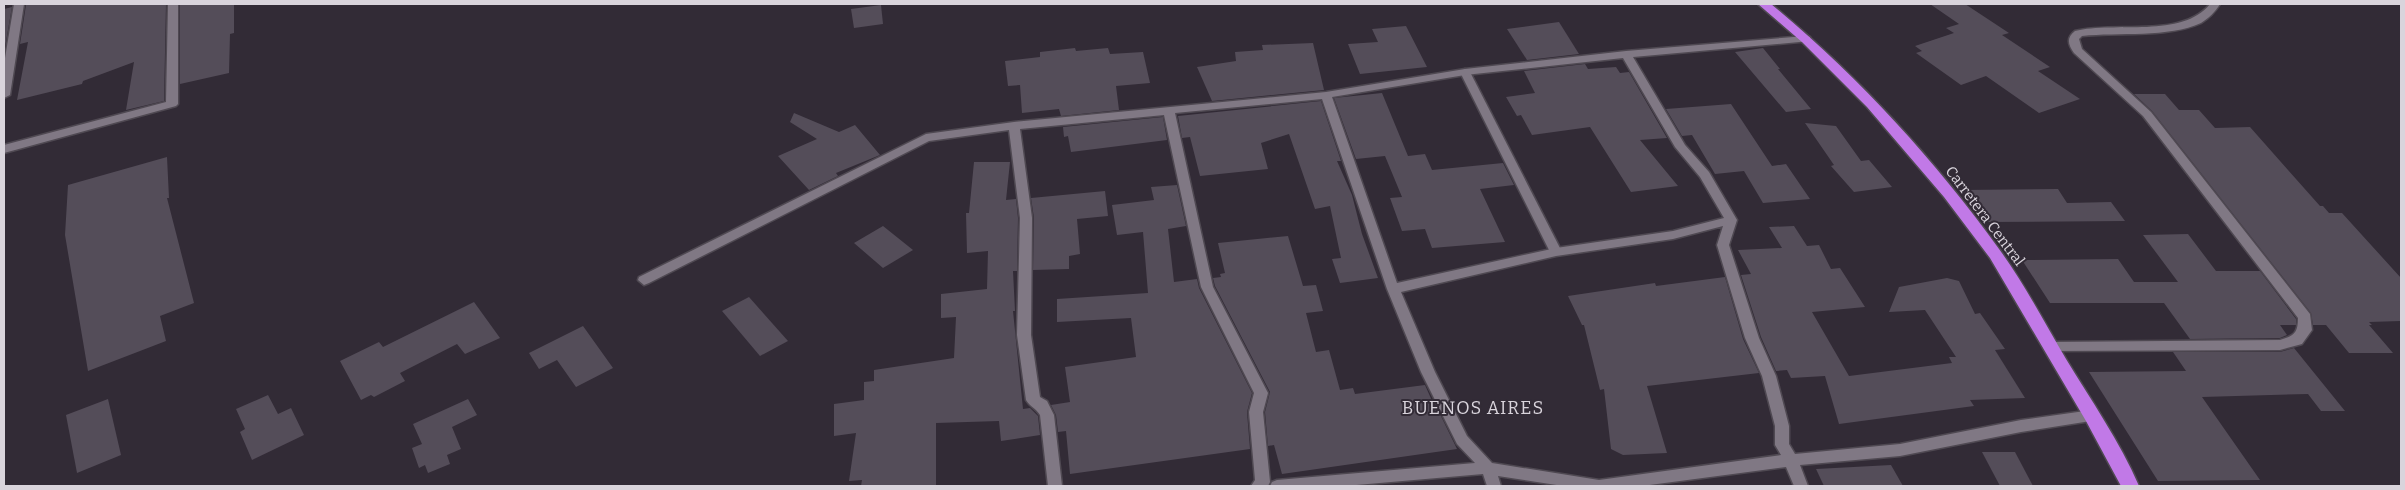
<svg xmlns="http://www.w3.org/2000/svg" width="2405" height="490" viewBox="0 0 2405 490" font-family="Bitter,serif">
<rect width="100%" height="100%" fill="#322b36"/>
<!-- building -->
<g fill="#544d59">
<polygon points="31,4 166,4 164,101 126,110 134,62 83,81 82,84 17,100 28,42 20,44 26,5"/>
<polygon points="180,4 234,4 234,33 230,34 229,73 180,84"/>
<polygon points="1930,4 1965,4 2009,33 2002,35 2050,67 2038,71 2080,99 2039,113 1986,76 1961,85 1916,53 1922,51 1915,46 1954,33 1946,28 1959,24"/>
<polygon points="881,5 883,24 854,28 851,9"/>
<polygon points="12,7 5,47 4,47 4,9"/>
<polygon points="1559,22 1579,54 1527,60 1507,29"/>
<polygon points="1406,26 1427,67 1360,74 1348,44 1378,42 1372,29"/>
<polygon points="1313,43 1324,90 1212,101 1197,67 1236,61 1235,52 1263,50 1262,45"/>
<polygon points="1075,48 1076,51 1108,48 1110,54 1143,52 1150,83 1116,86 1119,110 1061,116 1059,109 1022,113 1020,85 1008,86 1005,61 1040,57 1040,52"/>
<polygon points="1763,48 1780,69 1778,69 1811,109 1786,112 1735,52"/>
<polygon points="1585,64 1588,69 1616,67 1620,73 1629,72 1667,138 1640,140 1678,186 1631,192 1590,127 1532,135 1521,115 1517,116 1506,97 1535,93 1524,71"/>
<polygon points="1382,93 1408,156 1425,154 1432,170 1503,163 1514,185 1480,189 1505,242 1432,248 1425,229 1402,231 1390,198 1402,197 1385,156 1356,159 1334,98"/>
<polygon points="2134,94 2165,94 2179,110 2199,110 2215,128 2250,127 2320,206 2323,206 2329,213 2342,213 2401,278 2401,321 2369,322 2372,325 2369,325 2393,353 2349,353 2326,325 2313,325 2311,313 2152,111"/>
<polygon points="1321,101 1341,161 1337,161 1352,195 1362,234 1378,278 1340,283 1332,259 1341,258 1330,206 1315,209 1289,134 1261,143 1268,169 1200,176 1190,137 1182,138 1178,116"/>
<polygon points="1731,104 1772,166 1786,164 1810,199 1763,203 1744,171 1715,174 1692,135 1682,136 1666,109"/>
<polygon points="794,113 839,132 855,125 880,155 836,173 838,176 809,190 778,156 817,139 790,122"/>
<polygon points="1163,117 1167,140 1071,152 1068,136 1064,137 1063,127"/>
<polygon points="1805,123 1836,126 1861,161 1869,160 1892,187 1854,192 1831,166 1834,165"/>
<polygon points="167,157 169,198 167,198 194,303 160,316 166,341 88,371 65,235 68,185"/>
<polygon points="974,162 1010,162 1006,200 1016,199 1018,218 1017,271 1013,271 1015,311 1013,311 1023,409 1030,408 1038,416 1040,435 1001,441 999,421 936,423 936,486 861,486 862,480 849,481 856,433 834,436 834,404 864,400 864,382 874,381 874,370 954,358 956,317 941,318 941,294 987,289 988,251 967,253 966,213 969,213"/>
<polygon points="1177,185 1186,226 1168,229 1174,282 1197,279 1199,288 1252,393 1247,412 1250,449 1070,474 1066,431 1058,432 1056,415 1051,405 1070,402 1065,367 1136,357 1131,318 1057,322 1057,299 1148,293 1143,232 1117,235 1112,205 1154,200 1151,187"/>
<polygon points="2058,189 2067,203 2111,202 2125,221 1983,222 1963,190"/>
<polygon points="1105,191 1108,216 1077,219 1080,254 1069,256 1069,269 1033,270 1034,218 1031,198"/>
<polygon points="883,226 913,250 883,268 854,243"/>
<polygon points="1794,226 1807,246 1819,245 1831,269 1840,268 1865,307 1812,312 1849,376 1952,363 1949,357 1956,357 1925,310 1889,312 1899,287 1947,278 1959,281 1975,314 1980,313 2005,349 1995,350 2025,398 1970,400 1974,406 1839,424 1825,376 1791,378 1787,370 1776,371 1761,337 1741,275 1751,274 1738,250 1782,248 1769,227"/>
<polygon points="2188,234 2216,271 2260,271 2296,319 2296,325 2280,325 2287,335 2280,338 2190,339 2164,303 2050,303 2022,260 2118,259 2134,282 2178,282 2143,235"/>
<polygon points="1288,236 1303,286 1316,285 1323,311 1306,313 1316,352 1329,350 1340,390 1353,388 1355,394 1425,385 1437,412 1439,412 1457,449 1282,474 1274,445 1268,446 1265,412 1270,392 1215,286 1213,278 1221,277 1220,274 1225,273 1218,243"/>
<polygon points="1725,277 1743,339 1759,373 1647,386 1667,453 1623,455 1611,449 1604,389 1600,390 1584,325 1582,325 1568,296 1655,283 1656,286"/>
<polygon points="749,297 788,341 760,356 722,311"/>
<polygon points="474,302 500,338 465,354 457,344 400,373 405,381 374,397 371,395 361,400 340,361 379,342 383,347"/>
<polygon points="583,326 613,368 576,387 557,360 539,369 529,353"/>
<polygon points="2294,348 2345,411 2321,411 2308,394 2202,397 2260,480 2158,481 2089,372 2186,371 2173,352 2280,352"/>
<polygon points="268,395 278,414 291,408 304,435 252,460 240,432 245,429 236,409"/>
<polygon points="108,399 121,455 77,473 66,415"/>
<polygon points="468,399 477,415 452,427 461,449 447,455 450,464 428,473 425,465 419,468 412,448 422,444 413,424"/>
<polygon points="1982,452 2015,452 2033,486 2000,486"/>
<polygon points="1891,465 1903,486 1824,486 1816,469"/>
</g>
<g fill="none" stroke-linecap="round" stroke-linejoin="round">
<!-- lane casing -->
<g stroke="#4f4952" stroke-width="3">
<polygon id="lane" points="1465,69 1470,72 1562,252 1560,255 1552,255 1550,252 1460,72"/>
</g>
<!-- street casing -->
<g stroke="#4f4952" stroke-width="3">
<g id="street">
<polygon points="14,4 24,4 10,95 4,98 4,64"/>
<polygon points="168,4 178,4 178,104 176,106 4,153 4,145 166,102"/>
<path d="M2210,4H2220C2215,12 2209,18 2201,23C2169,38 2118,32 2082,36L2079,39L2082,49L2151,112L2310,314L2312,330L2302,344L2280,350L2047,351L2045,347L2047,343L2052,342L2280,340C2294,336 2298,333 2298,318L2143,116L2074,53C2068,44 2066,38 2075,31C2115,21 2182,39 2210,4Z"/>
<path d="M1806,36L1810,37V41L1633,57L1685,145L1709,172L1737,220L1729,245L1759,338L1776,376L1789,426V444L1795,454L1900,444L2021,420L2092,410L2097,412L2099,416L2097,420L2021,432L1900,456L1800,465L1808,486H1794L1786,467L1642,486H1563L1498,476L1501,486H1487L1483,474L1345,486H1270L1272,482L1277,480L1475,463L1457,444L1421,372L1387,289L1322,99L1175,113L1213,287L1268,393L1263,412L1270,482L1268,486H1251L1255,480L1249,412L1254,393L1201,287L1164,115L1020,129L1032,218L1031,335L1040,397L1047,401L1054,415L1062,486H1048L1040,415C1036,408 1030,407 1026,400L1017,335L1020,218L1009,130L929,141L649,283L644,285L638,280L639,277L926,134L1014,122L1326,92L1465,69L1626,51ZM1623,58L1675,147L1700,177L1724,218L1673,231L1556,248L1397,283L1332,97L1465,75ZM1723,226L1717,245L1745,338L1762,376L1775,426V445L1781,455L1599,480L1492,463L1467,436L1435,372L1401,292L1556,256L1673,239Z"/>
</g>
</g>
<!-- highway casing -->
<g stroke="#4f4952" stroke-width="3">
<path id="highway" d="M1758,4H1771C1857,75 1934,159 1999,249C2024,283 2044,322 2066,359C2091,400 2120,442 2139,486H2121L2086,421L1990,258L1944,197L1867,107L1802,42Z"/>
</g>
<!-- lane -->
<use href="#lane" fill="#807884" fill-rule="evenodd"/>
<!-- street -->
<use href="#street" fill="#807884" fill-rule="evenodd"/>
<!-- highway -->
<use href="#highway" fill="#c179e7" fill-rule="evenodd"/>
</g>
<g text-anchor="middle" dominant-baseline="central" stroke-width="4" stroke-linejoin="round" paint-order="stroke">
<!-- street labels -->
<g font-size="15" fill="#d9d4dc" stroke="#322b36">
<text transform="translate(1985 216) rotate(53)">Carretera Central</text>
</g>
<!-- quarter labels -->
<g font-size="18" letter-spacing="1" fill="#d9d4dc" stroke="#322b36">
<text x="1473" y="408">BUENOS AIRES</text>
</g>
</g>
<!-- border -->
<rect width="2405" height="490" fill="none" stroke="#d9d4dc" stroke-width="10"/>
</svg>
